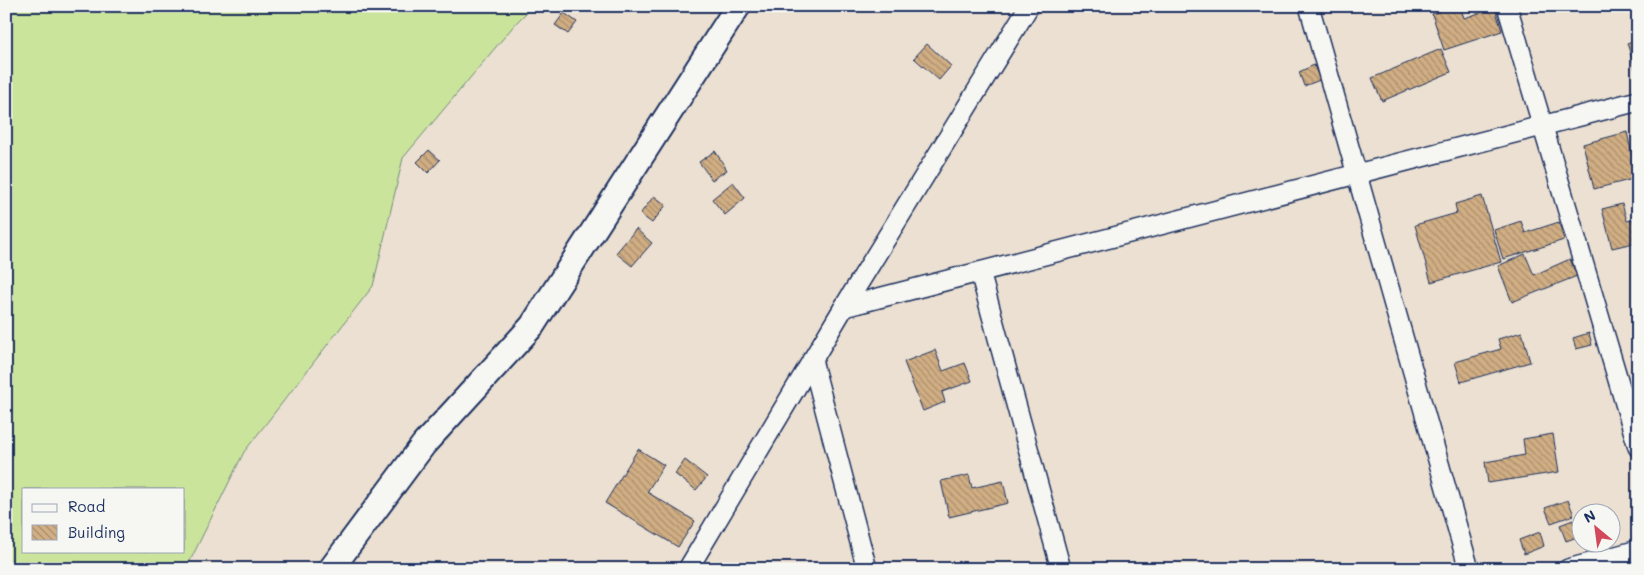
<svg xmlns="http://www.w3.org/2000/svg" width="1644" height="575" viewBox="0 0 1644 575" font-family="Mali,sans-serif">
<defs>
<pattern id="building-back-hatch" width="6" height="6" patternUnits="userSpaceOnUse" patternTransform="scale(1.25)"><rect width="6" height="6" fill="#d1ae83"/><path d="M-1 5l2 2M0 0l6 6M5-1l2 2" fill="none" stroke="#a98e6e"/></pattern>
</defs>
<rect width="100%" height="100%" fill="#ebe0d1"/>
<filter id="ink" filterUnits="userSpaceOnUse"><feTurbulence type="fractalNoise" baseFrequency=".02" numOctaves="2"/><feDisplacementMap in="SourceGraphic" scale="10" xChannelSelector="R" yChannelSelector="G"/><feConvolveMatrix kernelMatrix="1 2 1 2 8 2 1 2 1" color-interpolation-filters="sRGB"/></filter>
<g filter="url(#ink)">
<!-- grass -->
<path fill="#cbe49b" stroke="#738a7c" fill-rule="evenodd" d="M6,6H533L516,23L403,158L373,286L244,452L186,569H6ZM24,489H184V551H24Z"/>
<!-- building -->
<g fill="url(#building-back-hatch)" stroke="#1b2f5e">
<polygon points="1456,6 1460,6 1464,18 1495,8 1502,31 1444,50 1432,14"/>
<polygon points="564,13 577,22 568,34 555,25"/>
<polygon points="1638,39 1638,75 1637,75 1627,43"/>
<polygon points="927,44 951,66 939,80 914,58"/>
<polygon points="1441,49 1451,72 1382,101 1372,78"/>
<polygon points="1314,65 1320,80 1304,86 1299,72"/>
<polygon points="1627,132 1631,151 1638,149 1638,196 1633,179 1594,189 1583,144"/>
<polygon points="429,150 440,160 428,173 417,162"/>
<polygon points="715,151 727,170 712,180 699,162"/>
<polygon points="733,182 745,198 725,215 712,199"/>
<polygon points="654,196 666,205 652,223 640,214"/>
<polygon points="1482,196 1501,262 1431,282 1415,225 1457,213 1455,204"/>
<polygon points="1622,204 1627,221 1638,219 1638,242 1612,248 1602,209"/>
<polygon points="1521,221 1525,233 1559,222 1564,240 1503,259 1494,230"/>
<polygon points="636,229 652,243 632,266 616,253"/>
<polygon points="1525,254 1534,275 1570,259 1577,276 1512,302 1498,266"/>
<polygon points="1522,332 1530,362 1461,382 1455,362 1501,349 1498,339"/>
<polygon points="1589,333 1592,345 1576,349 1573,338"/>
<polygon points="935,350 943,371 965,363 972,381 942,392 945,402 923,411 904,362"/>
<polygon points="1553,434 1559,472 1488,483 1485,462 1525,455 1523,439"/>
<polygon points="638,449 664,465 647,492 695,521 678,547 605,503"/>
<polygon points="685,460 707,477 696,490 675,474"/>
<polygon points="969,475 972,488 1003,481 1008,503 949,517 941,481"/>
<polygon points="1568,500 1574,515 1551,523 1545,508"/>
<polygon points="1573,520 1580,536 1566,541 1560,525"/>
<polygon points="1540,532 1544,546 1524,554 1519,540"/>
</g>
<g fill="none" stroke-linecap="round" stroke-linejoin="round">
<!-- minor casing -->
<g stroke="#1b2f5e" stroke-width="22">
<g id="minor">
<polyline points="1309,6 1469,569"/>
<polyline points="1507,6 1638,447"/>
<polyline points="980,272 1061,569"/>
<polyline points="844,307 1638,101"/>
<polyline points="812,360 867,569"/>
<polyline points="688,569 844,307 1029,6"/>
<polyline points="1568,569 1638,550"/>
</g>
</g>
<!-- tertiary casing -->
<g stroke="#1b2f5e" stroke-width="28">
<polyline id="tertiary" points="331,569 424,444 532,326 738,6"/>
</g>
<!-- minor -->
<use href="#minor" stroke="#f6f6f2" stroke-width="19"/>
<!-- tertiary -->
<use href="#tertiary" stroke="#f6f6f2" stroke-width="24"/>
</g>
</g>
<!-- margin -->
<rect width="1644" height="575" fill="none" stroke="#f6f6f2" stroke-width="25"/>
<rect x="12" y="12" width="1619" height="550" fill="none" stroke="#1b2f5e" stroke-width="2" filter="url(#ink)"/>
<!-- legend -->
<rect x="22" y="488" width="162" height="65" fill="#f6f6f2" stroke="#9ea6b7"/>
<rect x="32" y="504" width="25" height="8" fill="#f6f6f2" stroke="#9ea6b7"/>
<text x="68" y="512" font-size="15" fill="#1b2f5e">Road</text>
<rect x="32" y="525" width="25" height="15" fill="url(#building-back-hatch)" stroke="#9ea6b7"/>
<text x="68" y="538" font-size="15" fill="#1b2f5e">Building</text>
<!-- north arrow -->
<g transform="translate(1596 528) rotate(331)"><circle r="24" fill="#f6f6f2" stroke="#9ea6b7"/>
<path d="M0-4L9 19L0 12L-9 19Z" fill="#d1495b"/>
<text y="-8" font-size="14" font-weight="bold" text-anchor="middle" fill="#1b2f5e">N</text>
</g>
</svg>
